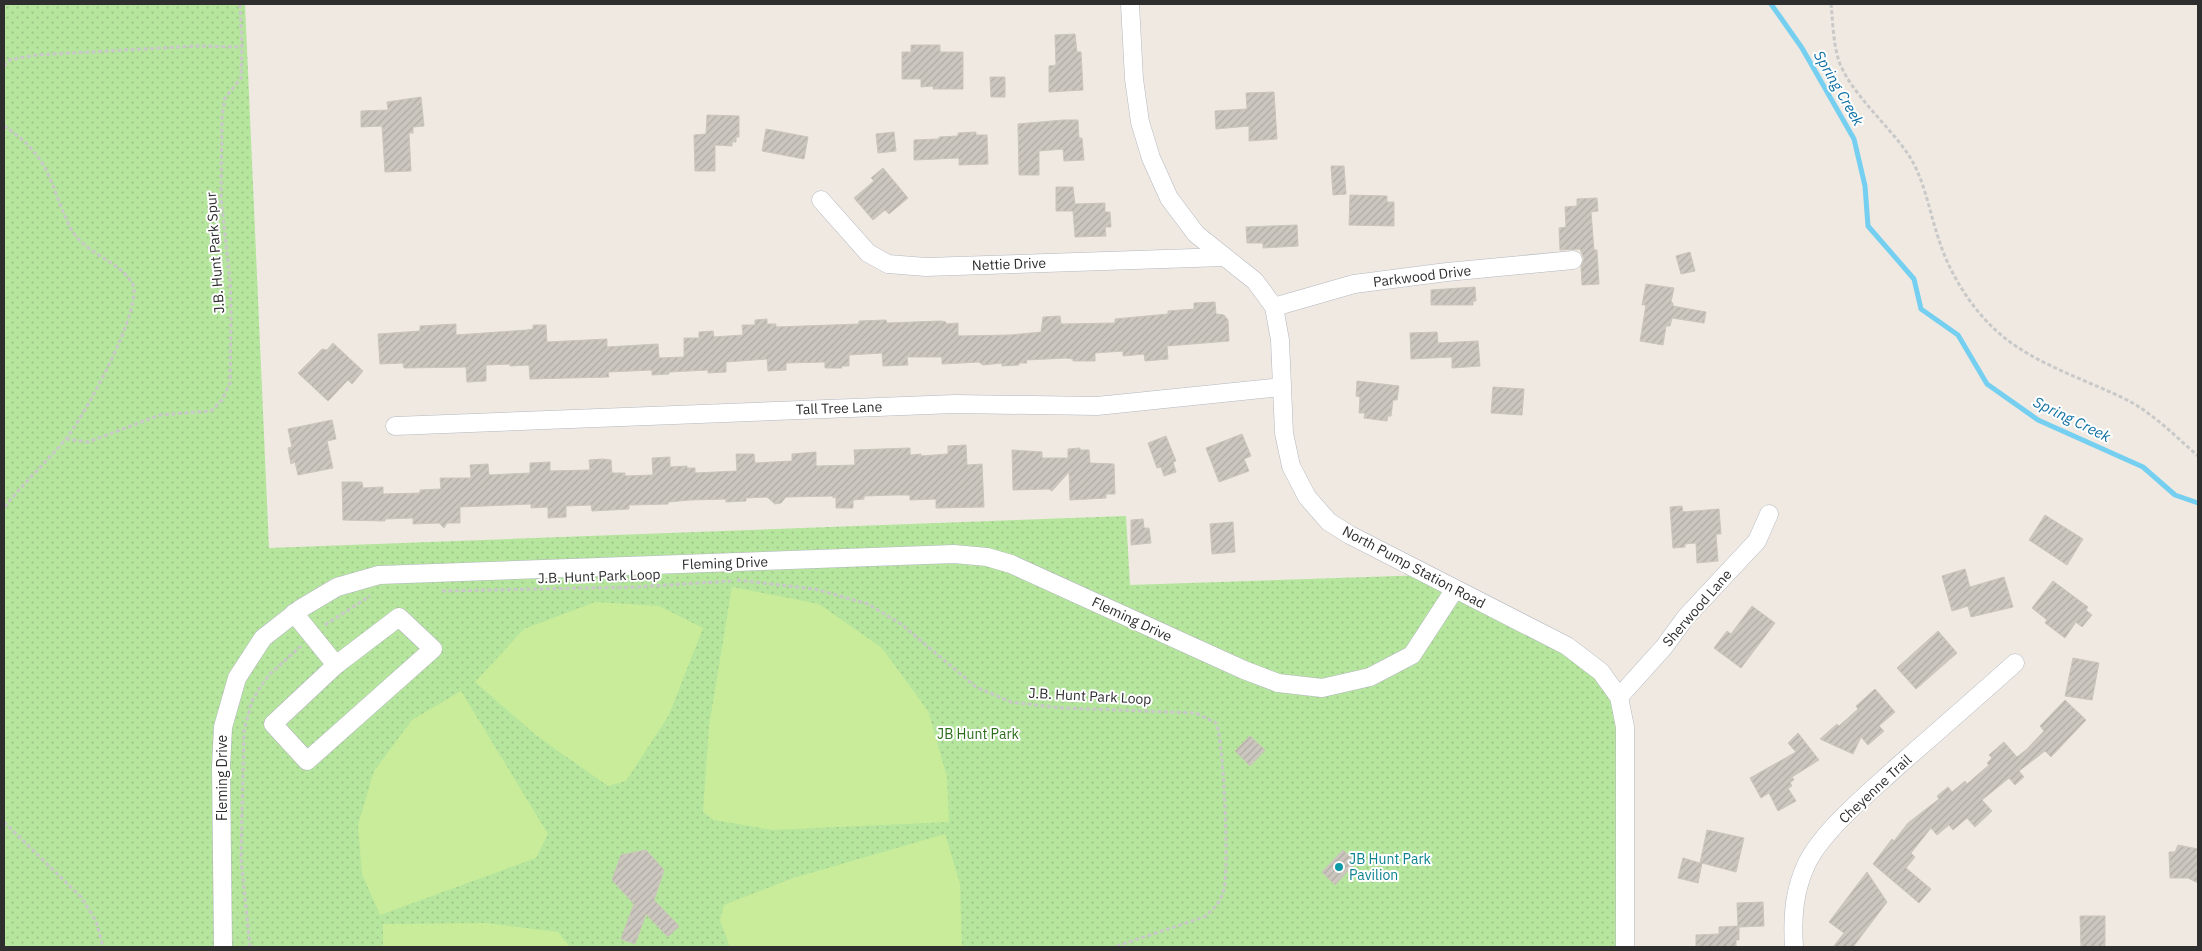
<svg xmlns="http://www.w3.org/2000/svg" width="2202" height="951" viewBox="0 0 2202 951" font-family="'IBM Plex Sans',sans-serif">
<defs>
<pattern id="park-dots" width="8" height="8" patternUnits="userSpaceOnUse" patternTransform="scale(1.25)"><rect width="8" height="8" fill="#b6e59e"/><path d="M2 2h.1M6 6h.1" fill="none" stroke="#9dc588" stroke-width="1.8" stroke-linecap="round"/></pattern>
<pattern id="building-hatch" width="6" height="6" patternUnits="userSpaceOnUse" patternTransform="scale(1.25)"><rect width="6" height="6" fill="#cbc7bf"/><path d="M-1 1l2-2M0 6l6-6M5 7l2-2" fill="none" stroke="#afaba4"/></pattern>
</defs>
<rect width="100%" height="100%" fill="#efe9e1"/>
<!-- park -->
<polygon fill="url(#park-dots)" points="4,4 245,4 269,548 1126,516 1130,585 1428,575 1567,646 1619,697 1625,947 4,947"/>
<!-- pitch -->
<g fill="#c9ec9a">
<polygon points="732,587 819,604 882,648 928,711 947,777 949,822 773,830 714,820 703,812 709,726"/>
<polygon points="595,602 659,606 703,628 669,715 626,781 608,786 537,736 475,682 524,629"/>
<polygon points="461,691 548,834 536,858 380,915 362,874 358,825 374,771 412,720"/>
<polygon points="945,834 960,884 962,947 730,947 720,920 724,905 793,878"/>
<polygon points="487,923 558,932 570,947 383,947 383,924"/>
</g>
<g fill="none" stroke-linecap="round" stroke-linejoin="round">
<!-- stream -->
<polyline stroke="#75cff0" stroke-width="5" points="1771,4 1802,48 1854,139 1865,186 1868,226 1914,279 1921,309 1958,335 1987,384 2038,420 2143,467 2175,495 2198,503"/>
</g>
<!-- building -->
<g fill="url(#building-hatch)" stroke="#cbc5ba">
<polygon points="1075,34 1077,52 1081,52 1083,90 1049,92 1049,66 1056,65 1055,35"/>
<polygon points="911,45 940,45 940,52 963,52 963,89 933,89 933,86 921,87 921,79 902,79 902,52 911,52"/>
<polygon points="990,77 1005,77 1005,97 991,97"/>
<polygon points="1274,92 1277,139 1249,141 1249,126 1216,129 1215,111 1247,109 1246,93"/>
<polygon points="421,97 424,126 413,127 413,133 409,133 411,171 385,172 382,126 361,127 361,111 388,110 387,102"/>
<polygon points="707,115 739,116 739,137 736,137 736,142 732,142 732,146 715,145 715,171 695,171 694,135 706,134"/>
<polygon points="1063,120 1078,120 1079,138 1082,138 1084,160 1064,161 1063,149 1039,151 1039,175 1019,175 1018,124"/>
<polygon points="766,129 808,137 804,159 762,151"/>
<polygon points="894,132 896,151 878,153 876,134"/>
<polygon points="976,132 976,135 987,135 988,164 959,165 959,158 914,160 914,140 939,139 939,137 958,136 958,133"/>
<polygon points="1331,166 1344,166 1346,194 1333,195"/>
<polygon points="883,168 908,198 889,214 885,210 873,220 854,198 874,181 871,178"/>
<polygon points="1056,187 1073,187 1075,204 1105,203 1105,212 1110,212 1111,227 1105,227 1106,236 1075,237 1073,211 1056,211"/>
<polygon points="1350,195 1387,196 1387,202 1394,202 1394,226 1349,225"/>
<polygon points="1597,198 1598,211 1591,212 1594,250 1597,250 1599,284 1582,285 1581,266 1584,259 1580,249 1560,250 1559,228 1566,227 1565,207 1577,206 1577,199"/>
<polygon points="1297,225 1298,246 1263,248 1263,243 1247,243 1246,227"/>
<polygon points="1690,252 1695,271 1681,274 1676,256"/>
<polygon points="1646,284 1674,288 1671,302 1673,303 1673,306 1706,312 1704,323 1672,318 1670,326 1666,326 1663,345 1640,341 1646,305 1642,305"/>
<polygon points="1475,287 1476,301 1473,301 1473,305 1431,305 1431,290"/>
<polygon points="1215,302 1216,314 1224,315 1228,320 1229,341 1167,346 1168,359 1145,361 1144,354 1123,356 1123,351 1095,353 1095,361 1073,361 1073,359 1066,358 1026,360 1027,363 1019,363 1019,365 1002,366 1002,363 983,365 979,362 942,364 942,357 907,357 908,365 883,366 882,353 849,355 849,366 841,366 842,368 825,368 825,362 786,363 786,370 768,371 767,359 726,362 726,372 708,373 708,370 669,372 669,374 652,375 652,370 608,372 609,377 530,379 529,365 510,366 510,364 486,365 486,381 467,382 466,367 404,368 403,363 380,364 378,334 420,331 420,326 456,324 456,335 527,330 533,329 533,325 546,325 547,342 607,339 607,347 658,344 659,358 684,357 684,338 699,338 699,332 713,331 714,337 743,335 742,325 755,325 755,320 767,319 767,324 776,324 776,327 859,324 859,321 886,320 887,323 941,321 946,322 946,324 958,323 958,336 1010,335 1041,332 1043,317 1060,316 1061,324 1115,323 1115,319 1168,314 1168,311 1194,309 1194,303"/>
<polygon points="1437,332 1438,343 1478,341 1480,366 1452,368 1452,357 1411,359 1410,333"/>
<polygon points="333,343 363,371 352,384 348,380 328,401 298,373 322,349 327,350"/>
<polygon points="1357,381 1399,386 1397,400 1393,400 1391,416 1388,416 1387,421 1364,418 1365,413 1359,413 1360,397 1356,396"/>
<polygon points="1493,387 1524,389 1522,415 1491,413"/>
<polygon points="332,420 336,439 327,441 333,468 298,475 295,462 291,464 288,448 292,447 288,429"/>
<polygon points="1242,434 1251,456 1244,459 1249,471 1219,482 1206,448"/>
<polygon points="1166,436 1176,461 1173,462 1176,472 1164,476 1161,467 1157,468 1148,443"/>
<polygon points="966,445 967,465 982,464 984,507 936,508 936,499 910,500 910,495 894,495 864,496 864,499 853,500 853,508 836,508 836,497 833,498 833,496 786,497 781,503 775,504 767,497 746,498 746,501 726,502 726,499 690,500 668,502 668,504 629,505 629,509 592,511 591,505 566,506 566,517 548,518 548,507 531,508 531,504 460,507 460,523 447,523 444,528 439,523 413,524 413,518 385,519 385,521 343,520 342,482 362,482 363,488 383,487 383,494 420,493 420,490 441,489 440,478 471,478 470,465 488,464 489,475 530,473 530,463 550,462 550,471 590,470 589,460 602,459 611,460 612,473 625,473 625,476 653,475 652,458 670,457 670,467 687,466 687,468 695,468 695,473 737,471 736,454 754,454 755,463 792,461 792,454 816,452 816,466 855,465 854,450 910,448 910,455 921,454 921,456 948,454 948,446"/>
<polygon points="1080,448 1080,450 1089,450 1090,463 1114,464 1115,494 1106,494 1106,498 1070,500 1069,472 1052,491 1049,489 1013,490 1012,450 1042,452 1042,458 1068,458 1068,449"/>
<polygon points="1682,506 1683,512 1719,509 1721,534 1716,534 1718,561 1697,563 1696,543 1685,544 1685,547 1673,548 1670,507"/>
<polygon points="2045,515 2083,539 2067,565 2029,540"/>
<polygon points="1143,519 1144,528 1149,528 1151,543 1131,545 1131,520"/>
<polygon points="1233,522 1235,552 1212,554 1210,524"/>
<polygon points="1965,569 1970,587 2004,577 2013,607 1971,617 1968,606 1952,611 1942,576"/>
<polygon points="2053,581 2088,607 2086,610 2092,615 2082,627 2076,622 2065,638 2045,623 2047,620 2032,608"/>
<polygon points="1752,606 1775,623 1741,668 1714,648 1727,631 1731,634"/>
<polygon points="1938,631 1957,653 1916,689 1897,668"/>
<polygon points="2073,658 2099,663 2092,700 2065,696"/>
<polygon points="1875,689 1895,712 1879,726 1884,731 1868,745 1861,737 1853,754 1820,739 1837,724 1839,726 1858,709 1856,706"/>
<polygon points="2065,700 2086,720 2051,757 2045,751 2019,771 2024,777 2015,785 2009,778 1982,800 1992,811 1975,827 1967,818 1953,830 1949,825 1937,835 1931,828 1911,853 1915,857 1906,868 1931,889 1919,903 1873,864 1892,839 1894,841 1908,823 1939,799 1937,796 1948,787 1952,792 1965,781 1967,784 1989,765 1987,763 1992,758 1989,755 2004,742 2017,757 2027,749 2044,731 2040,726"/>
<polygon points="1798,733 1819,760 1792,777 1794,780 1790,782 1792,786 1788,788 1796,801 1778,811 1769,793 1761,798 1750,778 1796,752 1788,743"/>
<polygon points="1250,736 1265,750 1250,766 1235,751"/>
<polygon points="1707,830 1744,838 1736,872 1702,863 1698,883 1678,878 1683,858 1700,863"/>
<polygon points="2178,845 2198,849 2198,883 2188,878 2170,878 2169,852 2175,852"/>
<polygon points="646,850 664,870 654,900 679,926 668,937 646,914 635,944 621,939 634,904 612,880 621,855"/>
<polygon points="1343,850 1356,862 1335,885 1322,872"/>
<polygon points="1867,872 1887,902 1853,947 1833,947 1844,933 1829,922"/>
<polygon points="1763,902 1764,926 1739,927 1739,940 1736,940 1736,947 1696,947 1696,935 1719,934 1719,927 1738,926 1737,903"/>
<polygon points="2080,916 2105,916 2105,947 2081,947"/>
</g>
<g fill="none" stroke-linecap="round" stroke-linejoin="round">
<!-- minor casing -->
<g stroke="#b4b7c1" stroke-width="19">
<g id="minor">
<polyline points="1130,4 1134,79 1140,122 1151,158 1169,198 1196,234 1255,281 1274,307 1280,340 1284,433 1291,466 1307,497 1329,522 1350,535 1567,646 1601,672 1619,697 1625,727 1625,947"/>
<polyline points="821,200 868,253 888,264 926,267 1224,257"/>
<polyline points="1274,307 1354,284 1447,272 1573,260"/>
<polyline points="395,426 955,404 1097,406 1281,387"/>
<polyline points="294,613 336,665 273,724 307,761 433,649 399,617 336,665"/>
<polyline points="1619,697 1664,647 1686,617 1757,541 1769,514"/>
<polyline points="223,947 221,767 223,727 237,678 263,638 300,609 337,587 379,575 954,554 987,557 1011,564 1244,670 1278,683 1322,688 1370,677 1412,655 1455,589"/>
<path d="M1794,947C1792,917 1794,890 1807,863C1824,829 1870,792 1898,766C1937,732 1976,698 2015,663"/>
</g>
</g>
<!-- path -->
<g stroke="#c9c9c9" stroke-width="3" stroke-dasharray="4 2.5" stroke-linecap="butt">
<path d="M1831,4C1833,23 1833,45 1840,64C1853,95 1888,125 1908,154C1925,180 1929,211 1939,240C1947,266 1963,294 1981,315C2020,361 2075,374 2127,400C2154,414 2175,436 2198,456"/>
<polyline points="4,66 9,60 36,55 197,46 242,47"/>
<path d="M4,126C9,129 14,133 19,137C51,163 52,190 69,225C83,255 117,258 132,283C146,305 82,420 65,440C45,464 22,484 4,508"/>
<polyline points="66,439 88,442 160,415 211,411 222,400 230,383 231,313 230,280 221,198 222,115 225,98 241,78 242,47 240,4"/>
<path d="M737,580L815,589L868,604L901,624L976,687L1011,702L1062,708L1196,713L1216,723C1224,739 1229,871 1224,889C1221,902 1214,909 1204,917L1114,947"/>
<polyline points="442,591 636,587 731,581"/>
<polyline points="325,625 370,596"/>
<polyline points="4,822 81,897 96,921 103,947"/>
<polyline points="250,947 241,859 244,730 252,701 261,686 270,674 301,646"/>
</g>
<!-- minor -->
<use href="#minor" stroke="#fff" stroke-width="18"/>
</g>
<!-- markers -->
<circle fill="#0f9aa8" stroke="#fff" stroke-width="2" cx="1339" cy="867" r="5"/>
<g text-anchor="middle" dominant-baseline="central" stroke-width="4" stroke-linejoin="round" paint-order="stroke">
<!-- street labels -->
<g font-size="14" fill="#2e2e2e" stroke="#fff">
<text transform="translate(215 253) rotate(-94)">J.B. Hunt Park Spur</text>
<text transform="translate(1009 264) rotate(-2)">Nettie Drive</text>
<text transform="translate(1422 276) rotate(-7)">Parkwood Drive</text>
<text transform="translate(839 408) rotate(-2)">Tall Tree Lane</text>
<text transform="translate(725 563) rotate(-2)">Fleming Drive</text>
<text transform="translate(1414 567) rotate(28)">North Pump Station Road</text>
<text transform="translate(599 576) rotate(-2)">J.B. Hunt Park Loop</text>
<text transform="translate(1697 608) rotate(-49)">Sherwood Lane</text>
<text transform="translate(1132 619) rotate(25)">Fleming Drive</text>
<text transform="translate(1090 696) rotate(3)">J.B. Hunt Park Loop</text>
<text transform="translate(222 778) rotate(-90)">Fleming Drive</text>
<text transform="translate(1875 789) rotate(-43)">Cheyenne Trail</text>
</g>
<!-- park labels -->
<g font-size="14" fill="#2c6e1b" stroke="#fff">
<text x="978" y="734">JB Hunt Park</text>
</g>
<!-- culture labels -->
<g font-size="14" fill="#0d838f" stroke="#fff" text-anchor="start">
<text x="1349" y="859">JB Hunt Park<tspan x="1349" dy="16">Pavilion</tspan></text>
</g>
<!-- water labels -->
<g font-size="15" font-style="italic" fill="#0d6fa3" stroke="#fff">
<text transform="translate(1839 88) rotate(60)">Spring Creek</text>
<text transform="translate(2072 419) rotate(26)">Spring Creek</text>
</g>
</g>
<!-- border -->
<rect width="2202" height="951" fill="none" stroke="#2e2e2e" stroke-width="10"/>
</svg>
